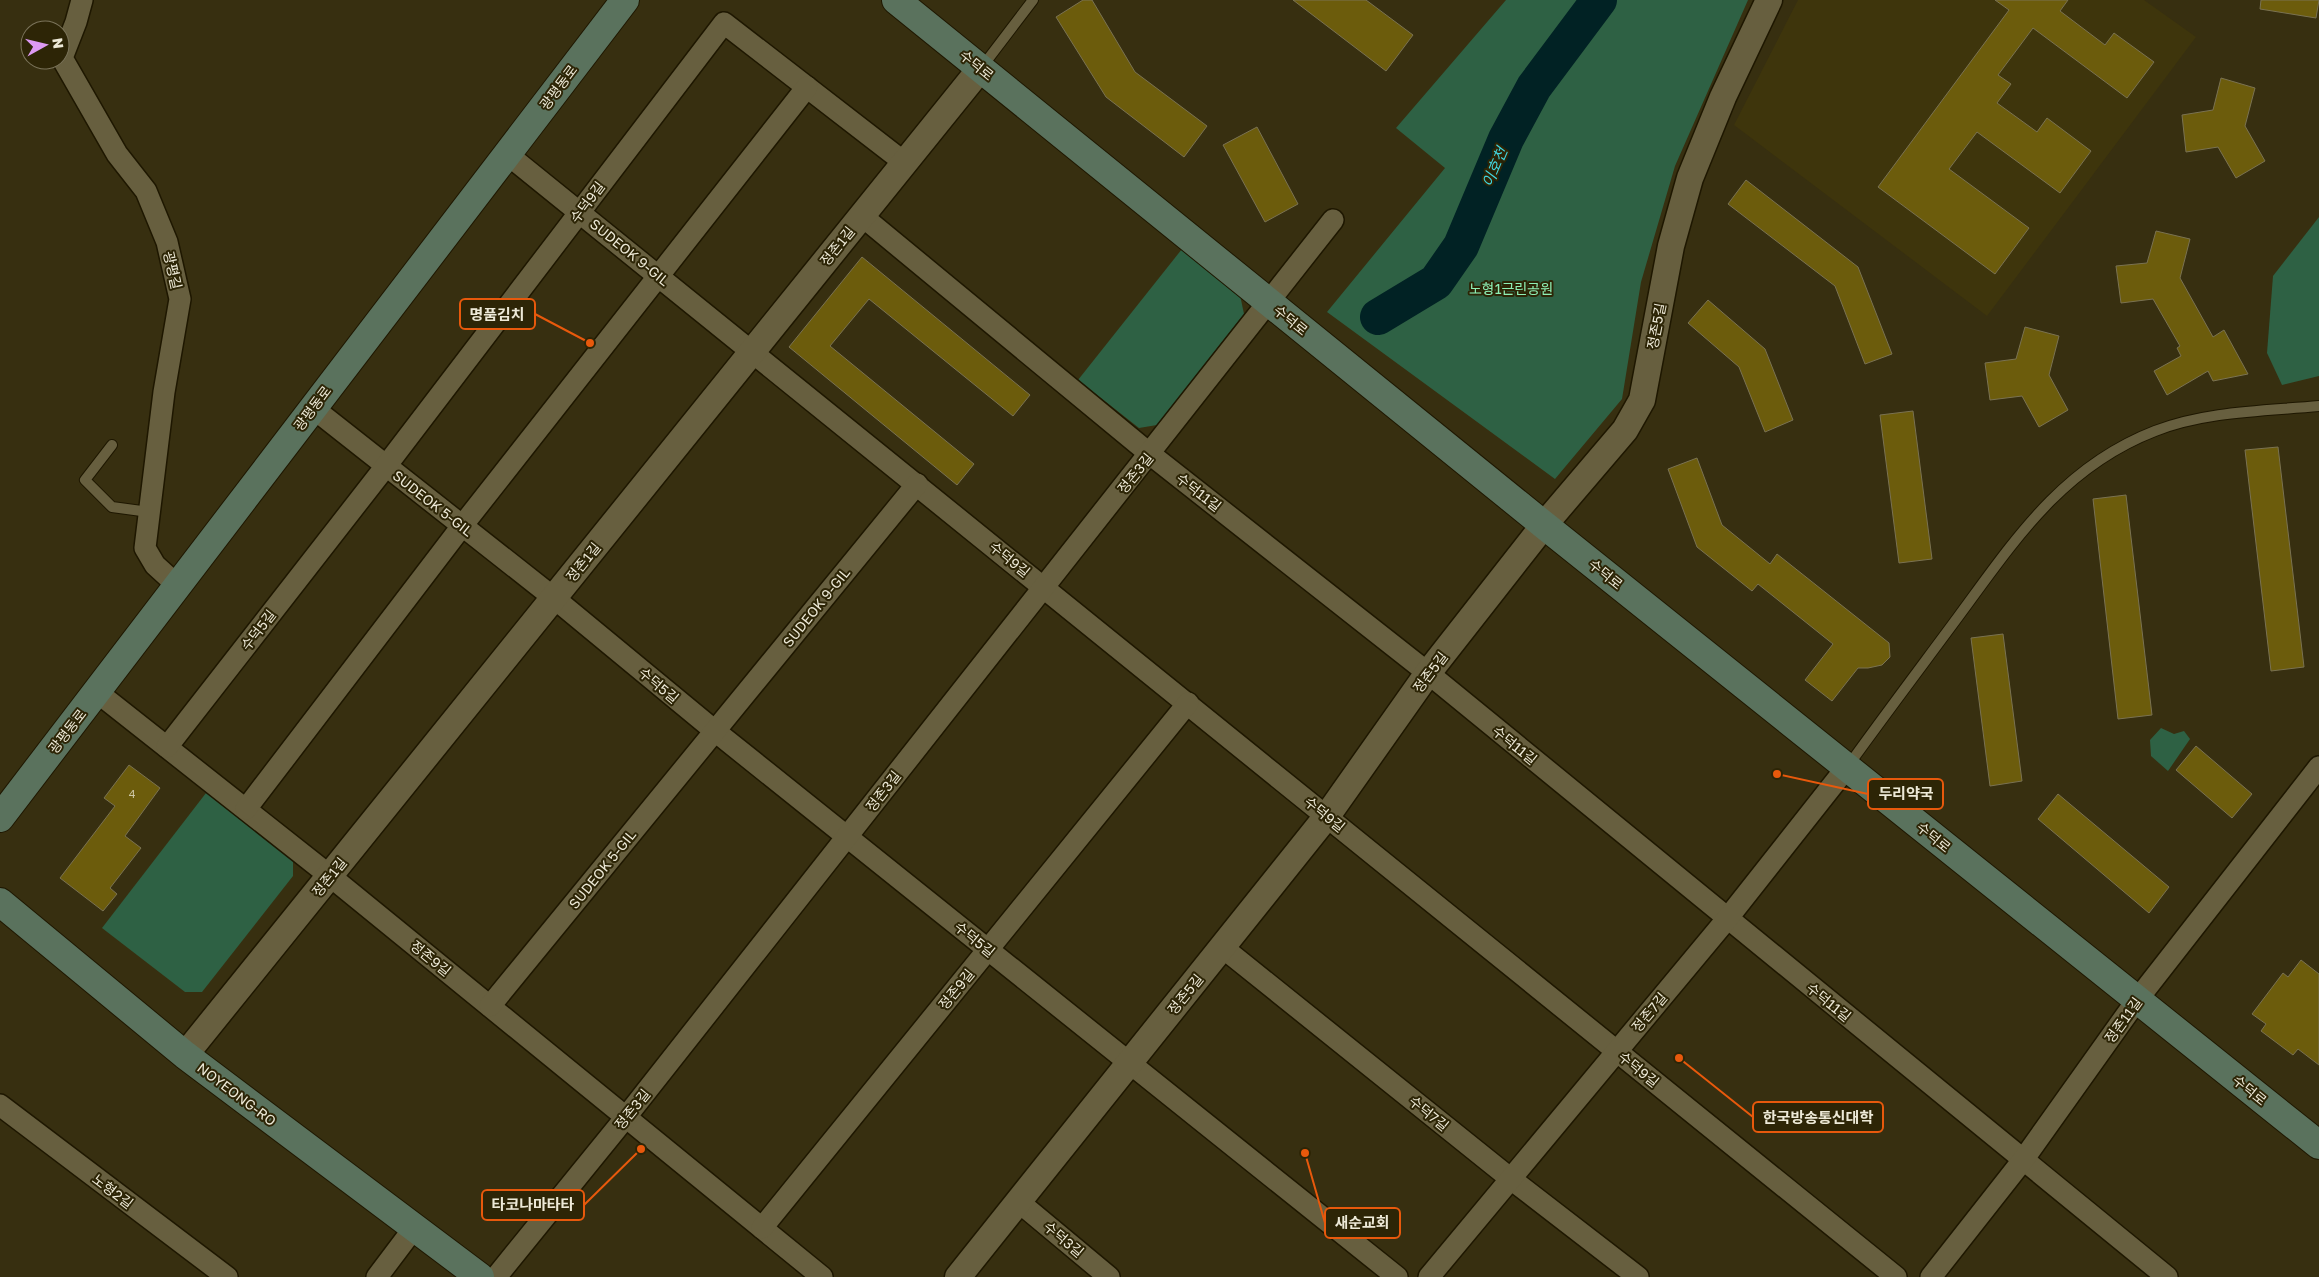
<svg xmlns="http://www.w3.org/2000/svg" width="2319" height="1277" viewBox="0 0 2319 1277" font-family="'Golos Text','Noto Sans KR',sans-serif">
<rect width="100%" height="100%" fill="#372f10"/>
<!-- built -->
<polygon fill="#3e350c" points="1798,0 2144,0 2196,37 1987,316 1734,125"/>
<!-- green -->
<g fill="#2e6144">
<polygon points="1506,0 1748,0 1675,166 1641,282 1622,399 1555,479 1327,312 1445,168 1396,128"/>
<polygon points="2319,217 2319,376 2282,385 2267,353 2273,276"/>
<polygon points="1182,249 1240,295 1244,314 1157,425 1139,428 1078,380"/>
<polygon points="2161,728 2174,734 2184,731 2190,739 2168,771 2151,756 2150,740"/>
<polygon points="206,793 293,861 293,876 202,992 185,992 102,928"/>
</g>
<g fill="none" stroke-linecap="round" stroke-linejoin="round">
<!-- river -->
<polyline stroke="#012224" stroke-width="36" points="1378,317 1436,282 1461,246 1506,139 1534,87 1599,0"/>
</g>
<!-- building -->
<g fill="#6c5c0c" stroke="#7a7252">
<polygon points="1083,0 1092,0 1135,72 1207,126 1184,157 1106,97 1056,17"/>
<polygon points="1293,0 1366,0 1413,35 1386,71"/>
<polygon points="1995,0 2068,0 2060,11 2105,45 2114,33 2154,62 2127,98 2033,28 1998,75 2011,84 1997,103 2037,132 2047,118 2091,151 2060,193 1977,132 1949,169 2029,228 1995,274 1878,187 2009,10"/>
<polygon points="2261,0 2319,0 2316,18 2260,9"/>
<polygon points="2221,78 2255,88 2245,126 2265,161 2236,178 2218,147 2186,152 2182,115 2213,110"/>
<polygon points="1257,127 1298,204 1265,222 1223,145"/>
<polygon points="1746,180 1858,267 1892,354 1865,364 1835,286 1728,204"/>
<polygon points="2156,231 2190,239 2180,278 2213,337 2224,330 2248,374 2213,381 2208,371 2167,395 2154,371 2181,356 2177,348 2180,346 2153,299 2121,303 2116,266 2147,263"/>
<polygon points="862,257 1030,395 1013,416 869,299 830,346 974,464 957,485 789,347"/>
<polygon points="1708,300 1765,349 1793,420 1765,432 1739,367 1688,323"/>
<polygon points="2025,327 2059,336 2049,375 2068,410 2039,427 2022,396 1990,400 1985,363 2016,359"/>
<polygon points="1913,411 1932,559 1899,563 1880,415"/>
<polygon points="2278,447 2304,667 2271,671 2245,450"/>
<polygon points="1697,458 1722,525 1770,564 1777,554 1889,643 1890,657 1882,665 1868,668 1858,668 1832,701 1805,680 1833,644 1758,584 1752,591 1697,547 1668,469"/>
<polygon points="2126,495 2152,715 2118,719 2093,499"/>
<polygon points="2003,634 2022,781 1990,786 1971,638"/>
<polygon points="2196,746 2252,794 2232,818 2176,770"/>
<polygon points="129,765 160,788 125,836 141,848 110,888 117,894 103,911 60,878 115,806 104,798"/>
<polygon points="2058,794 2169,887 2149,913 2038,819"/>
<polygon points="2301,960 2319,974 2319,1065 2298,1049 2293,1055 2261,1031 2266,1024 2252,1014 2283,973 2288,977"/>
</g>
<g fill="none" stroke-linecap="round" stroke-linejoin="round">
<!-- service casing -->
<g stroke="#1e1700" stroke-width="12">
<g id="service">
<polyline points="982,67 1033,0"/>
<polyline points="112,445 85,480 112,507 149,512"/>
<path d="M1848,766C1884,716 1921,667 1958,617C2014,541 2062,467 2155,431C2206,411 2266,411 2319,406"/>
</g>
</g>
<!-- minor casing -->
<g stroke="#1e1700" stroke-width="24">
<g id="minor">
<polyline points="82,0 76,22 62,58 117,154 146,191 167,242 180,299 164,392 145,548 155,565 178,586"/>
<polyline points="507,154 1896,1277"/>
<polyline points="862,216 1150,454 1428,673 2167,1277"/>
<polyline points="313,408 554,598 715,731 1397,1277"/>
<polyline points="97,692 330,876 822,1277"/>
<polyline points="167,747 386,466 724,23 905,163"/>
<polyline points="246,809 462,526 807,87"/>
<polyline points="1222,947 1511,1179 1638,1277"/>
<polyline points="490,1006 917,484"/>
<polyline points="0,1105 227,1277"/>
<polyline points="1019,1202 1109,1277"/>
<polyline points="762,1228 1188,703"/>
<polyline points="377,1277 414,1228"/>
<polyline points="496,1277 626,1117 1333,220"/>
<polyline points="1429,1277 1727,919 1847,767"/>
<polyline points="1931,1277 2023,1160 2137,1000 2319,767"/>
</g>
</g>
<!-- tertiary casing -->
<g stroke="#1e1700" stroke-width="29">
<g id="tertiary">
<polyline points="185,1055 981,68"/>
<polyline points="958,1277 1327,816 1428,673 1544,525 1625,430 1642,400 1671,246 1690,178 1723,97 1769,0"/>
</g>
</g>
<!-- secondary casing -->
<g stroke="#1e1700" stroke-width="30">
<g id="secondary">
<polyline points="896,0 1544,525 2319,1145"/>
<polyline points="0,818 625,0"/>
<polyline points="0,902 185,1055 480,1277"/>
</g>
</g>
<!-- service -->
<use href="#service" stroke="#675f3f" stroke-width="10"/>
<!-- minor -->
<use href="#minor" stroke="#675f3f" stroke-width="21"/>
<!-- tertiary -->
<use href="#tertiary" stroke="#675f3f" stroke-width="26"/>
<!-- secondary -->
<use href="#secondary" stroke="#5a725d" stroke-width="28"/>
</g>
<g text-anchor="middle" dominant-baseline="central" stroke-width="4" stroke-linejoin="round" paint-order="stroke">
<!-- number labels -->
<g font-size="11" fill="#cdc6a4">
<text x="132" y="793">4</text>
</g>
<!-- street labels -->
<g font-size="14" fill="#ede9d7" stroke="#2d2506">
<text transform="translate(977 65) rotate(39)">수덕로</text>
<text transform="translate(558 87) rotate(-53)">광평동로</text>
<text transform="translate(587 202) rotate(-53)">수덕9길</text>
<text transform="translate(837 246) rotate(-51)">정존1길</text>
<text transform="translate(630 252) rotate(39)">SUDEOK 9-GIL</text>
<text transform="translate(173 270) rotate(77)">광평길</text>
<text transform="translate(1291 320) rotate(39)">수덕로</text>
<text transform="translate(1656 326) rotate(-79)">정존5길</text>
<text transform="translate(312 408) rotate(-53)">광평동로</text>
<text transform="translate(1135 473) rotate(-51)">정존3길</text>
<text transform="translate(1199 492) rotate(38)">수덕11길</text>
<text transform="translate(433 503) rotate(38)">SUDEOK 5-GIL</text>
<text transform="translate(1010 559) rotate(39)">수덕9길</text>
<text transform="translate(583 562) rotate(-51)">정존1길</text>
<text transform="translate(1606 574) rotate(39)">수덕로</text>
<text transform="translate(816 607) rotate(-51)">SUDEOK 9-GIL</text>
<text transform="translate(258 630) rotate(-52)">수덕5길</text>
<text transform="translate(1430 672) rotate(-53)">정존5길</text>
<text transform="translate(659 685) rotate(40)">수덕5길</text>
<text transform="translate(67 731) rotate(-52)">광평동로</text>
<text transform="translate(1515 745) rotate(39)">수덕11길</text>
<text transform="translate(883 791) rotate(-52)">정존3길</text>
<text transform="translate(1325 814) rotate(39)">수덕9길</text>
<text transform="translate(1934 837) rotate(39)">수덕로</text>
<text transform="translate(602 869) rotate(-51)">SUDEOK 5-GIL</text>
<text transform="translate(329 877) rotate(-51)">정존1길</text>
<text transform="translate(975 939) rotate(39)">수덕5길</text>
<text transform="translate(431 958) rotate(39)">정존9길</text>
<text transform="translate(956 989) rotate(-51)">정존9길</text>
<text transform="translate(1185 994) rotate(-51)">정존5길</text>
<text transform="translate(1829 1002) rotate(39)">수덕11길</text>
<text transform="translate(1649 1012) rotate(-50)">정존7길</text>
<text transform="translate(2123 1020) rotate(-54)">정존11길</text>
<text transform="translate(1639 1069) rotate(39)">수덕9길</text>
<text transform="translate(2250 1090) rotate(39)">수덕로</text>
<text transform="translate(237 1094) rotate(37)">NOYEONG-RO</text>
<text transform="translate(632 1109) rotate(-51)">정존3길</text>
<text transform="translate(1429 1113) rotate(39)">수덕7길</text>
<text transform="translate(113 1191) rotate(37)">노형2길</text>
<text transform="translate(1064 1239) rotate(40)">수덕3길</text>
</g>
<!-- park labels -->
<g font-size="14" fill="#8ef0b6" stroke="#2d2506">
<text x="1511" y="288">노형1근린공원</text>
</g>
<!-- water labels -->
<g font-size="15" font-style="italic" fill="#40d8e3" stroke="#2d2506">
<text transform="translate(1494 167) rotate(-67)">이호천</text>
</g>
</g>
<!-- callouts -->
<path fill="none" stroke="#e8590c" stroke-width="2" d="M590 343L535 314M1777 774L1868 794M1679 1058L1753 1117M641 1149L584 1205M1305 1153L1325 1223"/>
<g fill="#e8590c" stroke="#2d2506" stroke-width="2">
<circle cx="590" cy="343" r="5"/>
<circle cx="1777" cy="774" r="5"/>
<circle cx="1679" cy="1058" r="5"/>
<circle cx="641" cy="1149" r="5"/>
<circle cx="1305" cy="1153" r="5"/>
</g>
<g fill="#2d2506" stroke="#e8590c" stroke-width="2">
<rect x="460" y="299" width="75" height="30" rx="5"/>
<rect x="1868" y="779" width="75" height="30" rx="5"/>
<rect x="1753" y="1102" width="130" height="30" rx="5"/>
<rect x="482" y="1190" width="102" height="30" rx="5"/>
<rect x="1325" y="1208" width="75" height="30" rx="5"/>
</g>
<g font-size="15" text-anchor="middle" font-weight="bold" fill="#ede9d7">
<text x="497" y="320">명품김치</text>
<text x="1906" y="799">두리약국</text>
<text x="1818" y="1123">한국방송통신대학</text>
<text x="533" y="1210">타코나마타타</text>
<text x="1362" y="1228">새순교회</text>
</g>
<!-- north arrow -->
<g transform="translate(45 45) rotate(82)"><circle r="24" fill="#2d2506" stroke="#7a735a"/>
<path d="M0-4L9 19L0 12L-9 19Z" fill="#dd99f3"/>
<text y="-8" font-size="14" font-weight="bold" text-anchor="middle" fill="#ede9d7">N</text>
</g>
</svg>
